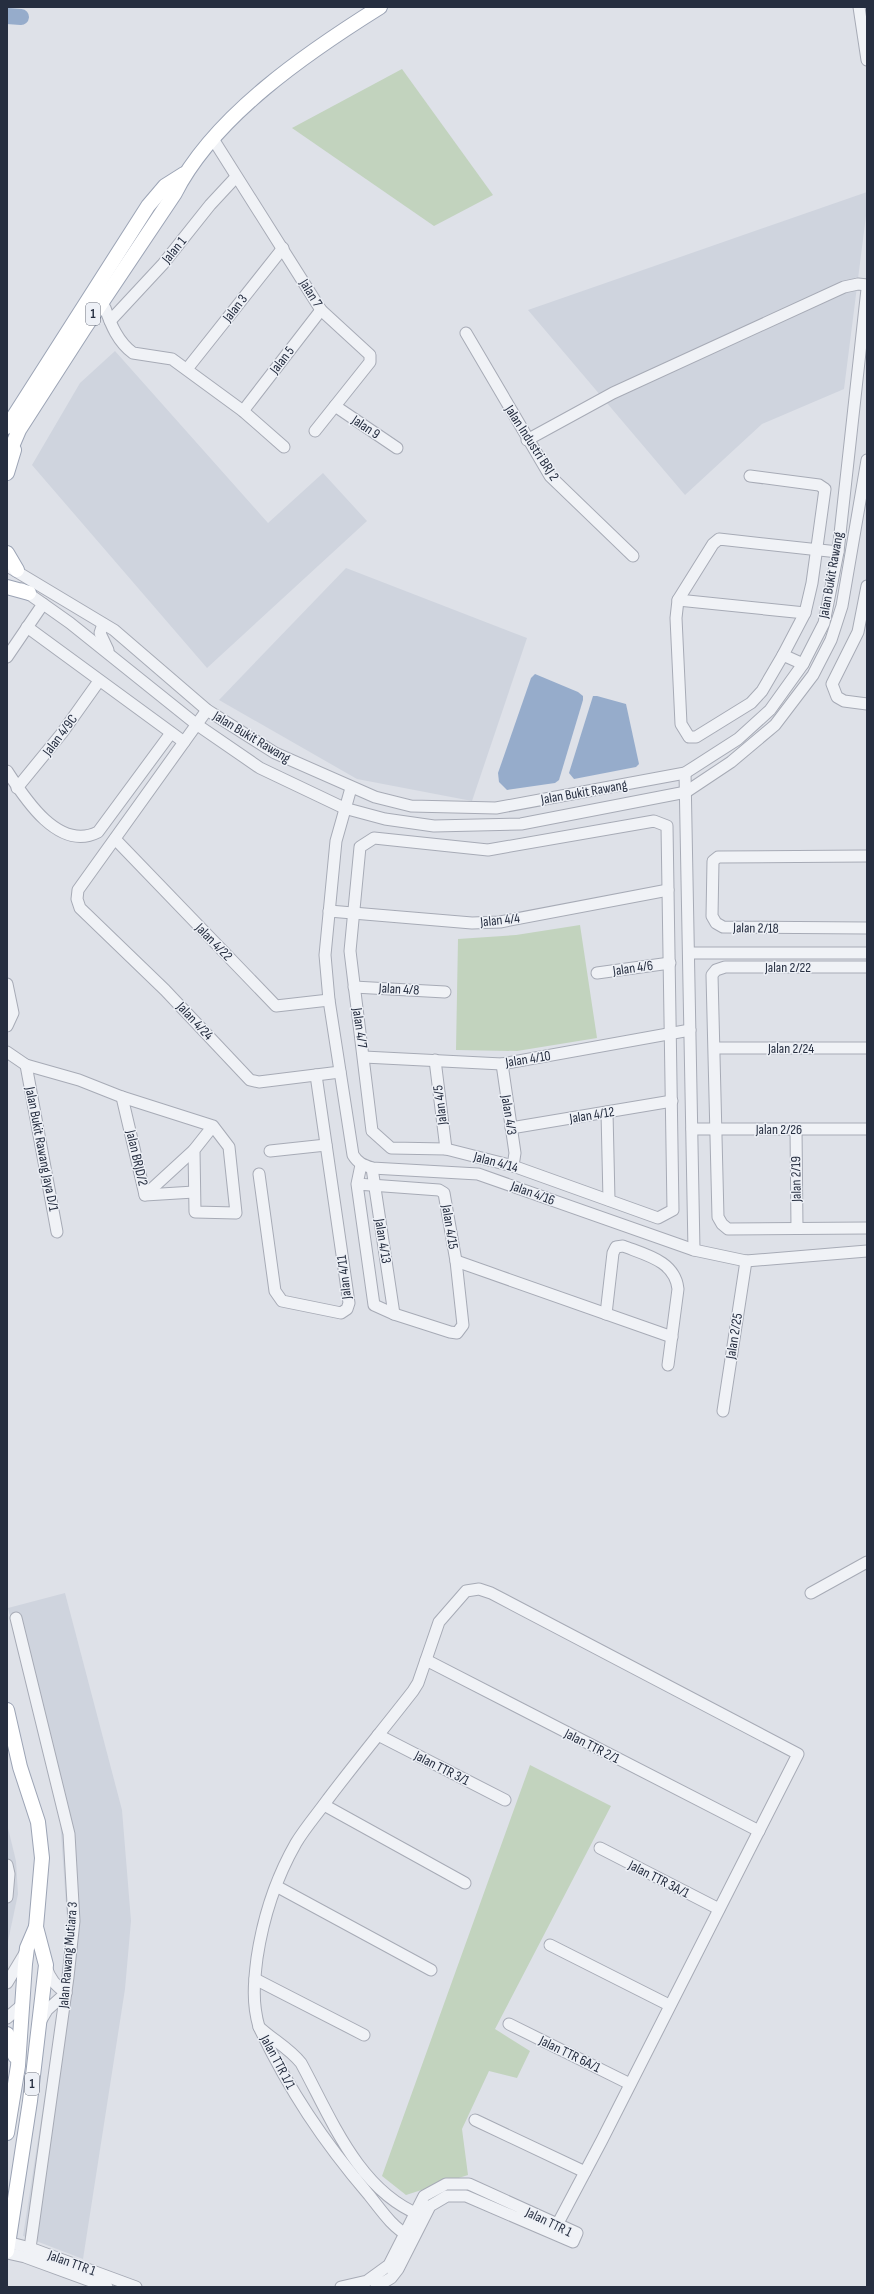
<svg xmlns="http://www.w3.org/2000/svg" width="874" height="2294" viewBox="0 0 874 2294" font-family="'Sofia Sans Condensed',sans-serif">
<rect width="100%" height="100%" fill="#dee1e8"/>
<!-- built -->
<g fill="#cfd4de">
<polygon points="867,192 867,208 844,389 762,424 685,495 528,310"/>
<polygon points="115,351 268,523 323,473 367,521 207,668 32,465 80,383"/>
<polygon points="346,568 527,638 472,801 357,779 219,700"/>
<polygon points="65,1593 122,1810 131,1921 125,1989 83,2259 23,2236 63,1979 67,1918 60,1819 8,1608"/>
<polygon points="7,1824 16,1861 18,1894 7,1946"/>
</g>
<!-- green -->
<g fill="#c2d3be">
<polygon points="402,69 493,195 434,226 292,128"/>
<polygon points="580,925 597,1038 517,1051 456,1050 458,939 516,935"/>
<polygon points="530,1765 611,1806 495,2029 530,2051 517,2078 489,2071 462,2129 468,2175 406,2195 382,2176"/>
</g>
<!-- water -->
<g fill="#96accb">
<polygon points="535,674 578,692 583,696 583,700 559,780 555,783 507,790 499,782 498,773 531,678"/>
<polygon points="593,696 597,696 626,704 639,764 636,767 574,779 569,773"/>
</g>
<g fill="none" stroke-linecap="round" stroke-linejoin="round">
<!-- river -->
<polyline stroke="#96accb" stroke-width="16" points="7,16 21,17"/>
<!-- minor casing -->
<g stroke="#a7abb6" stroke-width="13">
<g id="minor">
<polyline points="859,7 867,60"/>
<polyline points="213,139 321,310 370,355 370,362 315,431"/>
<path d="M105,308C111,325 118,342 133,353L172,359L243,411L284,447"/>
<polyline points="110,321 163,264 210,205 236,177"/>
<polyline points="466,333 550,476 633,556"/>
<polyline points="187,369 283,248"/>
<polyline points="335,406 397,448"/>
<polyline points="243,411 321,310"/>
<polyline points="527,440 613,393 844,287 858,284 867,285"/>
<polyline points="750,476 819,485 825,489 812,583 805,613 783,655"/>
<polyline points="9,567 114,630 207,710 275,753 375,797 411,806 496,808 685,773 738,739 770,710 803,664 824,623 838,552 867,289"/>
<polyline points="867,586 858,632 832,684 837,697 844,701 867,704"/>
<polyline points="22,589 70,623 196,724 260,768 344,808 385,819 434,826 521,824 686,792 731,762 775,725 813,675 831,640 842,606 867,460"/>
<polyline points="678,600 805,613"/>
<polyline points="103,624 100,633 108,650"/>
<polyline points="27,627 184,742"/>
<polyline points="7,657 43,604"/>
<polyline points="803,664 783,655 762,691 751,703 696,737 689,737 681,724 676,618 678,600 713,544 719,539 838,552"/>
<polyline points="207,710 78,890 77,899 80,908 165,990 250,1080 259,1082 340,1072"/>
<path d="M7,771C25,799 59,852 98,832L171,733"/>
<polyline points="685,773 694,1250"/>
<polyline points="17,788 62,733 99,681"/>
<path d="M351,788L336,841L325,955L329,1000L353,1155C358,1163 363,1165 372,1168L478,1174L694,1250L746,1261L867,1251"/>
<polygon points="654,821 667,826 673,1210 658,1218 513,1166 446,1149 391,1148 372,1131 350,951 360,847 374,838 488,850"/>
<polyline points="115,839 276,1006 329,1000"/>
<polyline points="867,856 718,857 713,861 712,916 716,923 723,927 867,928"/>
<polyline points="329,911 472,923 500,922 668,890"/>
<polyline points="689,953 867,953"/>
<polyline points="867,967 725,967 716,970 712,975 718,1217 722,1224 728,1229 867,1228"/>
<polyline points="597,973 670,963"/>
<polyline points="7,984 13,1013 7,1026"/>
<polyline points="354,987 445,992"/>
<polyline points="715,1048 867,1048"/>
<polyline points="7,1052 26,1065 79,1080 122,1097 213,1126 229,1147 236,1213 195,1212 194,1150 213,1126"/>
<polyline points="364,1057 502,1064 690,1030"/>
<polyline points="435,1060 446,1149"/>
<polyline points="502,1064 515,1153 513,1166"/>
<polyline points="26,1065 57,1232"/>
<polyline points="122,1097 145,1195 194,1192"/>
<polyline points="607,1112 609,1200"/>
<polyline points="511,1128 672,1101"/>
<polyline points="692,1129 867,1129"/>
<polyline points="796,1129 797,1228"/>
<polyline points="270,1151 326,1145"/>
<polyline points="372,1168 394,1314"/>
<polyline points="259,1174 275,1291 282,1301 341,1313 347,1309 349,1303 316,1075"/>
<polyline points="357,1184 439,1190 444,1193 456,1261 463,1325 457,1333 450,1332 394,1314 374,1305 357,1184 361,1165"/>
<polyline points="145,1195 194,1150"/>
<polyline points="456,1261 672,1337"/>
<path d="M606,1314L613,1253L616,1247L623,1246C646,1255 675,1261 678,1289L668,1365"/>
<polyline points="723,1411 746,1261"/>
<polyline points="811,1593 867,1562"/>
<polyline points="16,1618 69,1834 74,1921 68,1977 30,2248"/>
<polyline points="426,1660 759,1831"/>
<polyline points="378,1735 505,1800"/>
<polyline points="324,1805 465,1883"/>
<polyline points="600,1848 719,1909"/>
<polyline points="7,1865 9,1874 7,1897"/>
<polyline points="276,1886 431,1970"/>
<polyline points="550,1945 669,2005"/>
<path d="M46,1967C50,1979 55,1985 66,1993"/>
<polyline points="255,1979 364,2035"/>
<polyline points="7,1983 25,1953"/>
<polyline points="7,2018 21,2006"/>
<polyline points="40,2022 47,2010 66,1993"/>
<polyline points="509,2024 630,2084"/>
<path d="M259,2027C252,2003 254,1982 257,1958C263,1918 276,1878 296,1843C305,1828 318,1813 328,1799C356,1762 385,1727 413,1691L418,1683L439,1622L466,1591L479,1589L491,1593L798,1754L602,2140L557,2225"/>
<polyline points="475,2120 585,2172"/>
<path d="M409,2236C392,2227 381,2210 369,2195C323,2141 289,2090 259,2027C273,2040 289,2048 301,2063C331,2118 358,2190 420,2215"/>
<polyline points="7,2242 30,2248 136,2287"/>
<polyline points="7,2253 25,2257 107,2287"/>
<polyline points="341,2287 367,2281 389,2265 424,2196 446,2184 469,2184 577,2233 573,2242 466,2196 447,2196 430,2206 398,2269 391,2278 376,2287"/>
</g>
</g>
<!-- major casing -->
<g stroke="#9ca4b5" stroke-width="16">
<g id="major">
<polyline points="7,427 148,206 165,186 184,174"/>
<path d="M7,458L19,430L84,329L175,193C214,116 308,52 380,7"/>
<polyline points="7,473 14,450"/>
<polyline points="7,553 17,570"/>
<polyline points="7,587 29,593"/>
<polyline points="7,1710 20,1767 38,1822 42,1858 36,1927 46,1965 30,2101 7,2251"/>
<polyline points="7,2034 15,2056"/>
<polyline points="7,2133 18,2066 25,1964 27,1948 36,1927"/>
</g>
</g>
<!-- minor -->
<use href="#minor" stroke="#f0f2f6" stroke-width="11"/>
<!-- major -->
<use href="#major" stroke="#fff" stroke-width="14"/>
</g>
<g text-anchor="middle" dominant-baseline="central" stroke-width="3" stroke-linejoin="round" paint-order="stroke">
<!-- shield labels -->
<g fill="#edf0f6" stroke="#626877" stroke-width="1">
<rect x="86" y="303" width="14" height="22" rx="3"/>
<rect x="25" y="2073" width="14" height="22" rx="3"/>
</g>
<g font-size="13" font-weight="bold" fill="#262e40">
<text x="93" y="314">1</text>
<text x="32" y="2084">1</text>
</g>
<!-- street labels -->
<g font-size="14" fill="#262e40" stroke="#edf0f6">
<text transform="translate(174 250) rotate(-51)">Jalan 1</text>
<text transform="translate(311 293) rotate(58)">Jalan 7</text>
<text transform="translate(235 308) rotate(-52)">Jalan 3</text>
<text transform="translate(282 360) rotate(-52)">Jalan 5</text>
<text transform="translate(366 427) rotate(34)">Jalan 9</text>
<text transform="translate(532 443) rotate(57)">Jalan Industri BRJ 2</text>
<text transform="translate(831 575) rotate(-80)">Jalan Bukit Rawang</text>
<text transform="translate(60 735) rotate(-53)">Jalan 4/9C</text>
<text transform="translate(252 737) rotate(31)">Jalan Bukit Rawang</text>
<text transform="translate(584 792) rotate(-10)">Jalan Bukit Rawang</text>
<text transform="translate(500 920) rotate(-6)">Jalan 4/4</text>
<text transform="translate(756 928) rotate(1)">Jalan 2/18</text>
<text transform="translate(214 942) rotate(46)">Jalan 4/22</text>
<text x="788" y="967">Jalan 2/22</text>
<text transform="translate(633 968) rotate(-8)">Jalan 4/6</text>
<text transform="translate(399 989) rotate(3)">Jalan 4/8</text>
<text transform="translate(195 1021) rotate(47)">Jalan 4/24</text>
<text transform="translate(360 1028) rotate(82)">Jalan 4/7</text>
<text x="791" y="1048">Jalan 2/24</text>
<text transform="translate(528 1059) rotate(-9)">Jalan 4/10</text>
<text transform="translate(440 1105) rotate(-97)">Jalan 4/5</text>
<text transform="translate(509 1115) rotate(81)">Jalan 4/3</text>
<text transform="translate(592 1115) rotate(-9)">Jalan 4/12</text>
<text x="779" y="1129">Jalan 2/26</text>
<text transform="translate(42 1149) rotate(79)">Jalan Bukit Rawang Jaya D/1</text>
<text transform="translate(137 1158) rotate(77)">Jalan BRJD/2</text>
<text transform="translate(496 1162) rotate(15)">Jalan 4/14</text>
<text transform="translate(796 1179) rotate(-91)">Jalan 2/19</text>
<text transform="translate(533 1193) rotate(20)">Jalan 4/16</text>
<text transform="translate(450 1227) rotate(81)">Jalan 4/15</text>
<text transform="translate(383 1241) rotate(81)">Jalan 4/13</text>
<text transform="translate(344 1277) rotate(-97)">Jalan 4/11</text>
<text transform="translate(734 1336) rotate(-81)">Jalan 2/25</text>
<text transform="translate(592 1746) rotate(27)">Jalan TTR 2/1</text>
<text transform="translate(442 1768) rotate(27)">Jalan TTR 3/1</text>
<text transform="translate(659 1879) rotate(27)">Jalan TTR 3A/1</text>
<text transform="translate(68 1955) rotate(-85)">Jalan Rawang Mutiara 3</text>
<text transform="translate(570 2054) rotate(26)">Jalan TTR 6A/1</text>
<text transform="translate(278 2062) rotate(62)">Jalan TTR 1/1</text>
<text transform="translate(549 2222) rotate(26)">Jalan TTR 1</text>
<text transform="translate(72 2263) rotate(20)">Jalan TTR 1</text>
</g>
</g>
<!-- border -->
<rect width="874" height="2294" fill="none" stroke="#262e40" stroke-width="16"/>
</svg>
